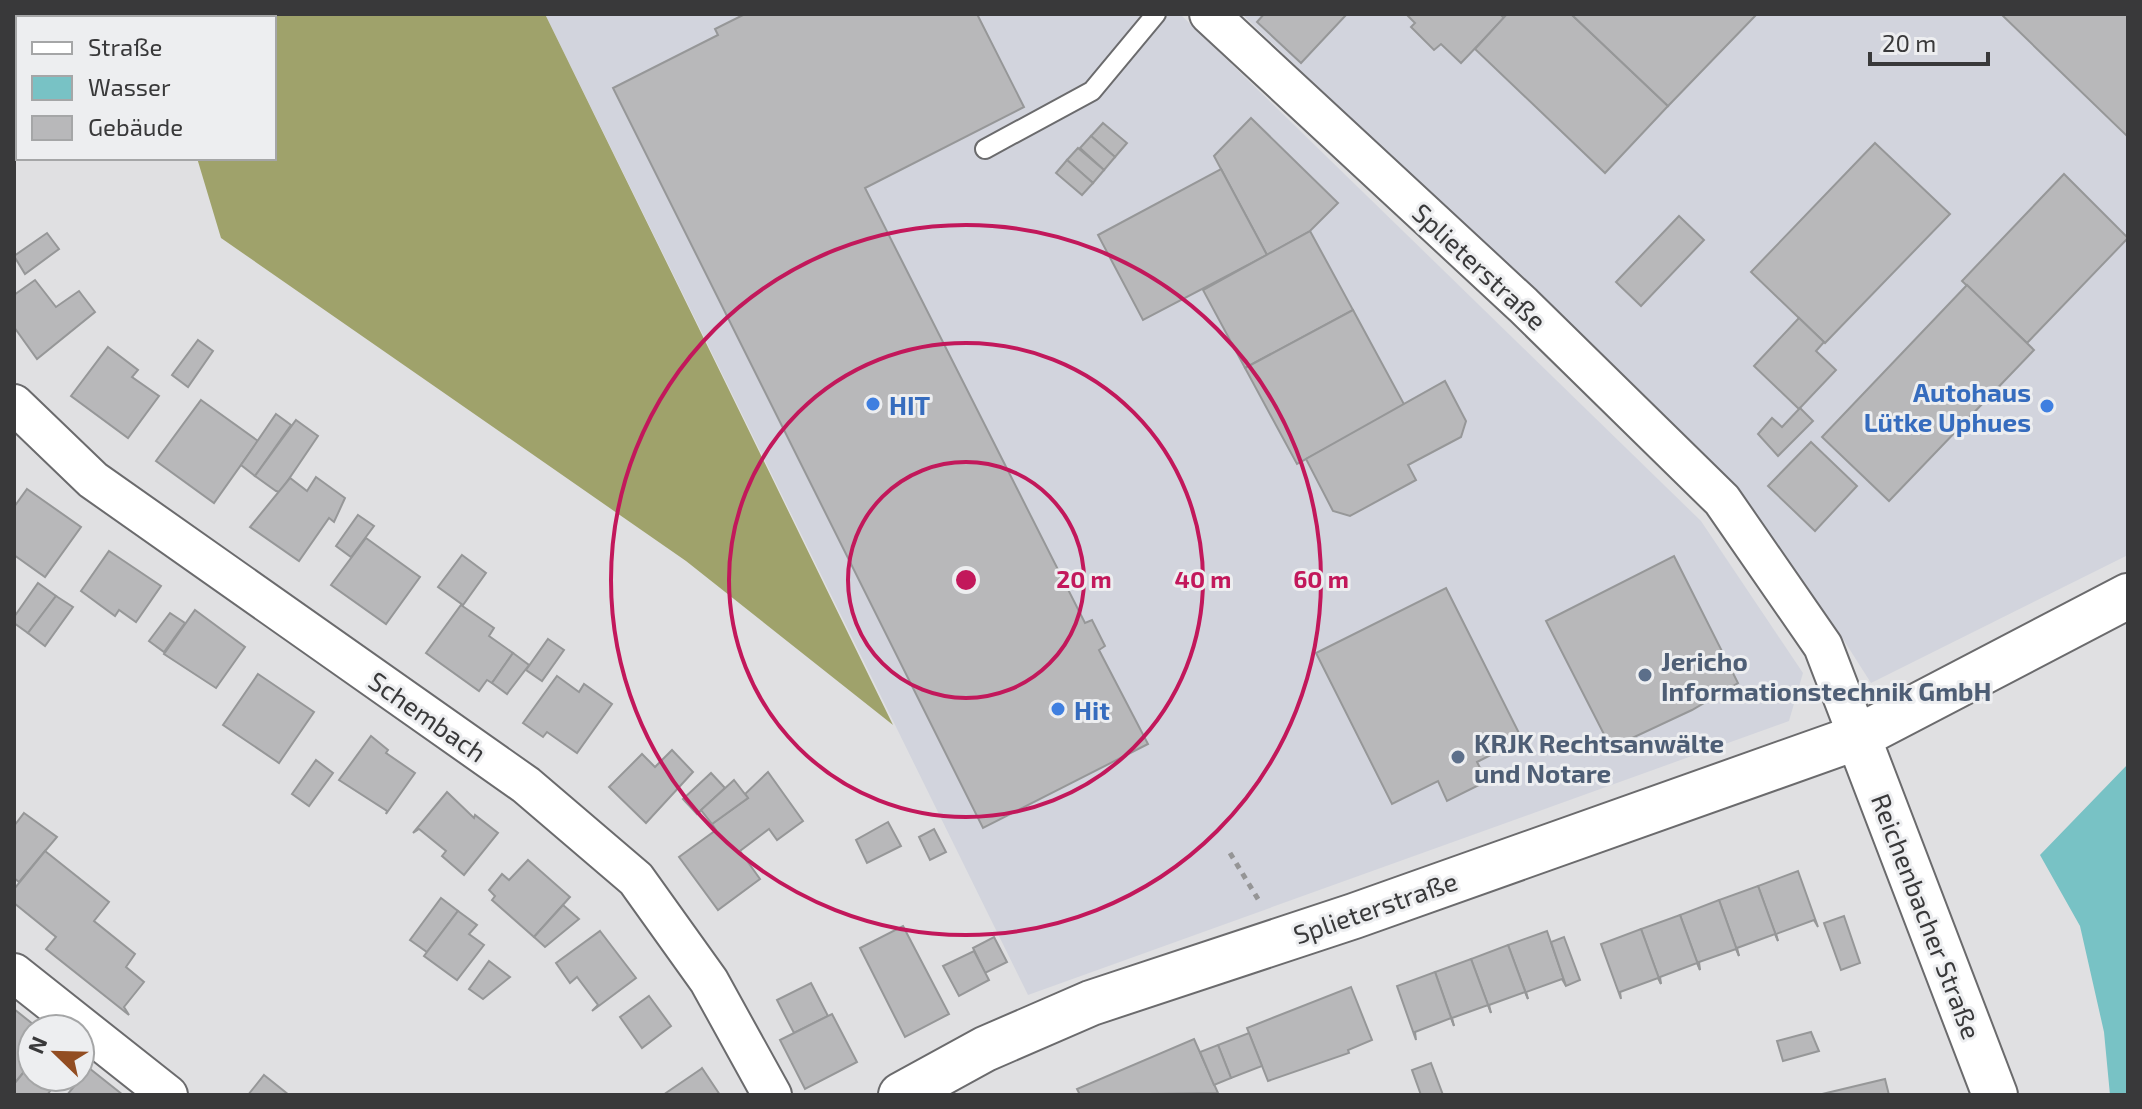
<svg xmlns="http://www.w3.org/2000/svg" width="2142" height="1109" viewBox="0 0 2142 1109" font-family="'Exo 2',sans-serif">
<rect width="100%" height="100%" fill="#e0e0e2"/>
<!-- built -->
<g fill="#d2d4dd">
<polygon points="545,14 1180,14 1701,521 1803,673 1789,721 1028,995"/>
<polygon points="1242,14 2128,14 2128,555 1871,683 1836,628 1736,492"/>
</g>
<!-- forest -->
<polygon fill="#9fa26b" points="154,14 545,14 893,725 686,561 221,238 197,158 274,158 274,18 155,18"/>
<!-- water -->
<polygon fill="#78c2c5" points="2128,764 2128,1095 2110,1095 2104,1032 2080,926 2040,855"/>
<!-- building -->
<g fill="#b8b8ba" stroke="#969798" stroke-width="2">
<polygon points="745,14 977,14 1024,107 865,188 1085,623 1092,620 1105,646 1099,650 1148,744 983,828 613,88 718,35 715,29"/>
<polygon points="1264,14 1347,14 1301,63 1257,22"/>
<polygon points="1406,14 1500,14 1504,18 1461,63 1441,44 1434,50 1411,27 1415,23"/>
<polygon points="1507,14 1571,14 1668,106 1605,173 1475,49"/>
<polygon points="1571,14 1757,14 1668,106"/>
<polygon points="2001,14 2128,14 2128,137"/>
<polygon points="1251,118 1338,203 1310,231 1267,255 1214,156"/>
<polygon points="1103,123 1127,143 1115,157 1091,136"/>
<polygon points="1091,136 1115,157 1104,170 1080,148"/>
<polygon points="1875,143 1950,214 1825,343 1751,272"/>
<polygon points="1078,148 1104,170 1093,183 1067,160"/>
<polygon points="1067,160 1093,183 1082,195 1056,173"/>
<polygon points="1221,169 1267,255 1143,320 1098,235"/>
<polygon points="2064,174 2128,238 2027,343 1962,281"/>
<polygon points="1679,216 1704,240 1641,306 1616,282"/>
<polygon points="1310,231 1353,310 1245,368 1203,290"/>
<polygon points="47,233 59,249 25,274 14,256"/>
<polygon points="35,280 56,307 79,291 95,312 37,359 14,327 14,295"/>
<polygon points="1967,285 2034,350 1889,501 1822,437"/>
<polygon points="1353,310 1405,406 1297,464 1245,368"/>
<polygon points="1799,318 1824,342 1816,351 1836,370 1799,409 1754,366"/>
<polygon points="198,340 213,351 188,387 172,375"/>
<polygon points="108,347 138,370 132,377 159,396 128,438 71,396"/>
<polygon points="1445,381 1466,421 1461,437 1408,465 1416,480 1350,516 1333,511 1306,459"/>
<polygon points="201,400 258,441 214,503 156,461"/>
<polygon points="1800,408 1813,421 1778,456 1758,434 1772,418 1782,427"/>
<polygon points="276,414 291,425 255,476 241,465"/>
<polygon points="296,420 318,436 280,492 276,491 255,476"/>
<polygon points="1811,442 1857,486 1815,531 1768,486"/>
<polygon points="316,477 345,498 334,522 329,518 299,561 250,527 290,478 307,491"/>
<polygon points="27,489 81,527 45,577 14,555 14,507"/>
<polygon points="358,515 374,526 351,557 336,546"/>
<polygon points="366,538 420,577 386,624 331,585"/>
<polygon points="109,551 161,586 136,622 119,610 115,616 81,591"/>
<polygon points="462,555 486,573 463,605 438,587"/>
<polygon points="1674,556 1738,683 1692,710 1611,748 1546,621"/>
<polygon points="38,583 56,596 28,633 14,623 14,617"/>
<polygon points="1446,588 1522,739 1477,762 1487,781 1447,801 1438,781 1392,804 1316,653"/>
<polygon points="56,596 73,607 45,646 28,633"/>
<polygon points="461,605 494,628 489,636 513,653 492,683 487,680 479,691 426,653"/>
<polygon points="195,610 245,647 216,688 164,654"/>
<polygon points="170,613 185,623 164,652 149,641"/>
<polygon points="548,639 564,650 542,681 526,670"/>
<polygon points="513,653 529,665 507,694 492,683"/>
<polygon points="258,674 314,712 279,763 223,725"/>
<polygon points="557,676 579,692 584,684 612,704 577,753 547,732 543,737 523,723"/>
<polygon points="371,736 388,750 386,753 415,773 386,814 387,811 339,780"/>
<polygon points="672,750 693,772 646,823 609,787 642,754 655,767"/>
<polygon points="316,760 333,773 309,806 292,794"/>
<polygon points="768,772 803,821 777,840 769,829 740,851 760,879 718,910 679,857 716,830 712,824 748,798 745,794"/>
<polygon points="711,773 725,788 697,814 683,799"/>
<polygon points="734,780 748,798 712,824 701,810"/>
<polygon points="447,792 474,818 475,815 498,833 464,875 442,856 446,851 419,829 413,833"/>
<polygon points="24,813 57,837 19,882 14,878 14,826"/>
<polygon points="888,822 901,846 867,863 856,840"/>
<polygon points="934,829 946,852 930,860 919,837"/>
<polygon points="45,851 109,902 94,921 135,954 126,967 144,982 124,1007 129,1015 46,949 56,937 14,903 14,889"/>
<polygon points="528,860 570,897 534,937 492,900 495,896 489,890 502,874 509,880"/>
<polygon points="1798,871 1818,927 1814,920 1776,934 1778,941 1758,886"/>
<polygon points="1758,886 1778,941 1775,934 1737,948 1739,956 1719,900"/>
<polygon points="441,898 458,911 427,952 410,940"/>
<polygon points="1719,900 1739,956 1736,949 1699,962 1700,970 1680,915"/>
<polygon points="563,905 579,919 545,947 534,937"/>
<polygon points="458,911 477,925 469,934 484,945 457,980 424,956"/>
<polygon points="1680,915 1700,970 1697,963 1660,977 1661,984 1641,929"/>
<polygon points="1844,916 1860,963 1841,970 1824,923"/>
<polygon points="903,926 949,1014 905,1037 860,948"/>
<polygon points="1641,929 1661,984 1658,978 1620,992 1621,999 1601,944"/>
<polygon points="600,931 636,978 592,1011 598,1005 577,977 570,983 556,963"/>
<polygon points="1547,931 1566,986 1562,979 1526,992 1528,999 1508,945"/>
<polygon points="994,937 1007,962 985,973 973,948"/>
<polygon points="1564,937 1580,980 1566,986 1551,942"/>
<polygon points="1508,945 1528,999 1525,992 1489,1005 1491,1013 1471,959"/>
<polygon points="974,951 989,980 959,996 943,966"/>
<polygon points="1471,959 1491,1013 1488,1005 1452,1018 1454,1026 1435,972"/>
<polygon points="489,961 510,977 483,999 469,989"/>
<polygon points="1435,972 1454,1026 1451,1018 1415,1032 1416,1040 1397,986"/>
<polygon points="811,983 828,1016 794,1033 777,1000"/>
<polygon points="1351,987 1372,1040 1348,1050 1349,1053 1268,1081 1247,1028"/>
<polygon points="649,996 671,1026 642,1048 620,1017"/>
<polygon points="14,1009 39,1029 32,1029 32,1062 14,1084"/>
<polygon points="832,1014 857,1062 805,1089 780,1040"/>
<polygon points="1811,1032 1819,1051 1783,1061 1777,1041"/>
<polygon points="1249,1033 1262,1066 1231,1078 1218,1045"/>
<polygon points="1194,1039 1218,1093 1080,1095 1077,1089"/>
<polygon points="1218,1045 1231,1078 1214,1085 1200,1052"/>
<polygon points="32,1062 32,1077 61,1077 47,1095 14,1095 14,1084"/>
<polygon points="1431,1063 1443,1095 1421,1095 1412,1070"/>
<polygon points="89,1068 123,1095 67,1095"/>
<polygon points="702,1068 720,1095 663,1095 701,1069"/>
<polygon points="264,1075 289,1095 248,1095"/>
<polygon points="1885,1079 1889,1095 1818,1095"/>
</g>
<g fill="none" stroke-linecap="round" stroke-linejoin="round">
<!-- service casing -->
<g stroke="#6b6b6d" stroke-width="22">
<polyline id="service" points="985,149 1092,91 1156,14"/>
</g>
<!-- minor casing -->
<g stroke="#6b6b6d" stroke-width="42">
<g id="minor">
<polyline points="1209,14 1523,305 1722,500 1823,646 1858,737"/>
<polyline points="14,404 93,480 526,785 636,879 709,981 772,1095"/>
<polyline points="14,973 168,1095"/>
</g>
</g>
<!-- tertiary casing -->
<g stroke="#6b6b6d" stroke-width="48">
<g id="tertiary">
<polyline points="1858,737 1995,1095"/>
<polyline points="901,1095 985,1049 1091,1003 1354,916 1858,737 2128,596"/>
</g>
</g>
<!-- path -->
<polyline stroke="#959596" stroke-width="5" stroke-dasharray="6 6" stroke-linecap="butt" points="1230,853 1261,904"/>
<!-- service -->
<use href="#service" stroke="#fff" stroke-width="18"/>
<!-- minor -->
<use href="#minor" stroke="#fff" stroke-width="38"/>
<!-- tertiary -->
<use href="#tertiary" stroke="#fff" stroke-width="44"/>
</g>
<!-- distance rings -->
<g fill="none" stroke="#c2185b" stroke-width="4">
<circle cx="966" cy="580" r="118"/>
<circle cx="966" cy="580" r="237"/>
<circle cx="966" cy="580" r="355"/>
</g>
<!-- markers -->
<g fill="#3f7fe0" stroke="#edeef0" stroke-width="3">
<circle cx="873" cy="404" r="8"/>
<circle cx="2047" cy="406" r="8"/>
<circle cx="1058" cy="709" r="8"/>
</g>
<g fill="#5c6f8a" stroke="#edeef0" stroke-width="3">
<circle cx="1645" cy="675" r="8"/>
<circle cx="1458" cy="757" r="8"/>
</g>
<g text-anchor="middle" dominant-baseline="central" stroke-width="6" stroke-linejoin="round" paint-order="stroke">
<!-- street labels -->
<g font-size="26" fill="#39393a" stroke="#edeef0">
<text transform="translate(1480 266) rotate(43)">Splieterstraße</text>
<text transform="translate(428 716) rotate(35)">Schembach</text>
<text transform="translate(1375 907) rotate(-19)">Splieterstraße</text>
<text transform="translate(1927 916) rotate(69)">Reichenbacher Straße</text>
</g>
<!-- shop labels -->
<g font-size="26" font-weight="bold" fill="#366cbe" stroke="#edeef0" text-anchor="start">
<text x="2031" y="391" text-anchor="end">Autohaus<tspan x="2031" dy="30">Lütke Uphues</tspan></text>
<text x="889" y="404">HIT</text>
<text x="1074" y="709">Hit</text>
</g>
<!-- service labels -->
<g font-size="26" font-weight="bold" fill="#4e5e75" stroke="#edeef0" text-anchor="start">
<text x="1661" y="660">Jericho<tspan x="1661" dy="30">Informationstechnik GmbH</tspan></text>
<text x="1474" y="742">KRJK Rechtsanwälte<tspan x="1474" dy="30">und Notare</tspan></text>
</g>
</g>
<circle cx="966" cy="580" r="12" fill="#c2185b" stroke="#edeef0" stroke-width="4"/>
<g font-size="24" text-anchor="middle" font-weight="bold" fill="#c2185b" stroke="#edeef0" stroke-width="6" stroke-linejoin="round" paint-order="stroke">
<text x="1084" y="588">20 m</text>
<text x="1203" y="588">40 m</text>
<text x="1321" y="588">60 m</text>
</g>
<!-- border -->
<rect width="2142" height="1109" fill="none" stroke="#39393a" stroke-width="32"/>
<!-- legend -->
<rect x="16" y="16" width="260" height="144" fill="#edeef0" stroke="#a5a6a7" stroke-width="2"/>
<rect x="32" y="42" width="40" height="12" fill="#ffffff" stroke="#a5a6a7" stroke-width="2"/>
<text x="88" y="56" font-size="24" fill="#39393a">Straße</text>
<rect x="32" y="76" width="40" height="24" fill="#78c2c5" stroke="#a5a6a7" stroke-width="2"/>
<text x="88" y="96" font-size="24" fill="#39393a">Wasser</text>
<rect x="32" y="116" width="40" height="24" fill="#b8b8ba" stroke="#a5a6a7" stroke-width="2"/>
<text x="88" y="136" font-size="24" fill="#39393a">Gebäude</text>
<!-- north arrow -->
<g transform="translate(56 1053) rotate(293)"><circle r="38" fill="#edeef0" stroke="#a5a6a7" stroke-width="2"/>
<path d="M0-6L14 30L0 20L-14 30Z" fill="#924d22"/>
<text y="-12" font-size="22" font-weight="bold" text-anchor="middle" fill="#39393a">N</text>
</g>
<!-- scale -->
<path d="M1870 52v12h118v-12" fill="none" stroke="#39393a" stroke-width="4"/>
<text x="1882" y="52" font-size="24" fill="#39393a" stroke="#edeef0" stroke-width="6" paint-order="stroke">20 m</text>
</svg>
